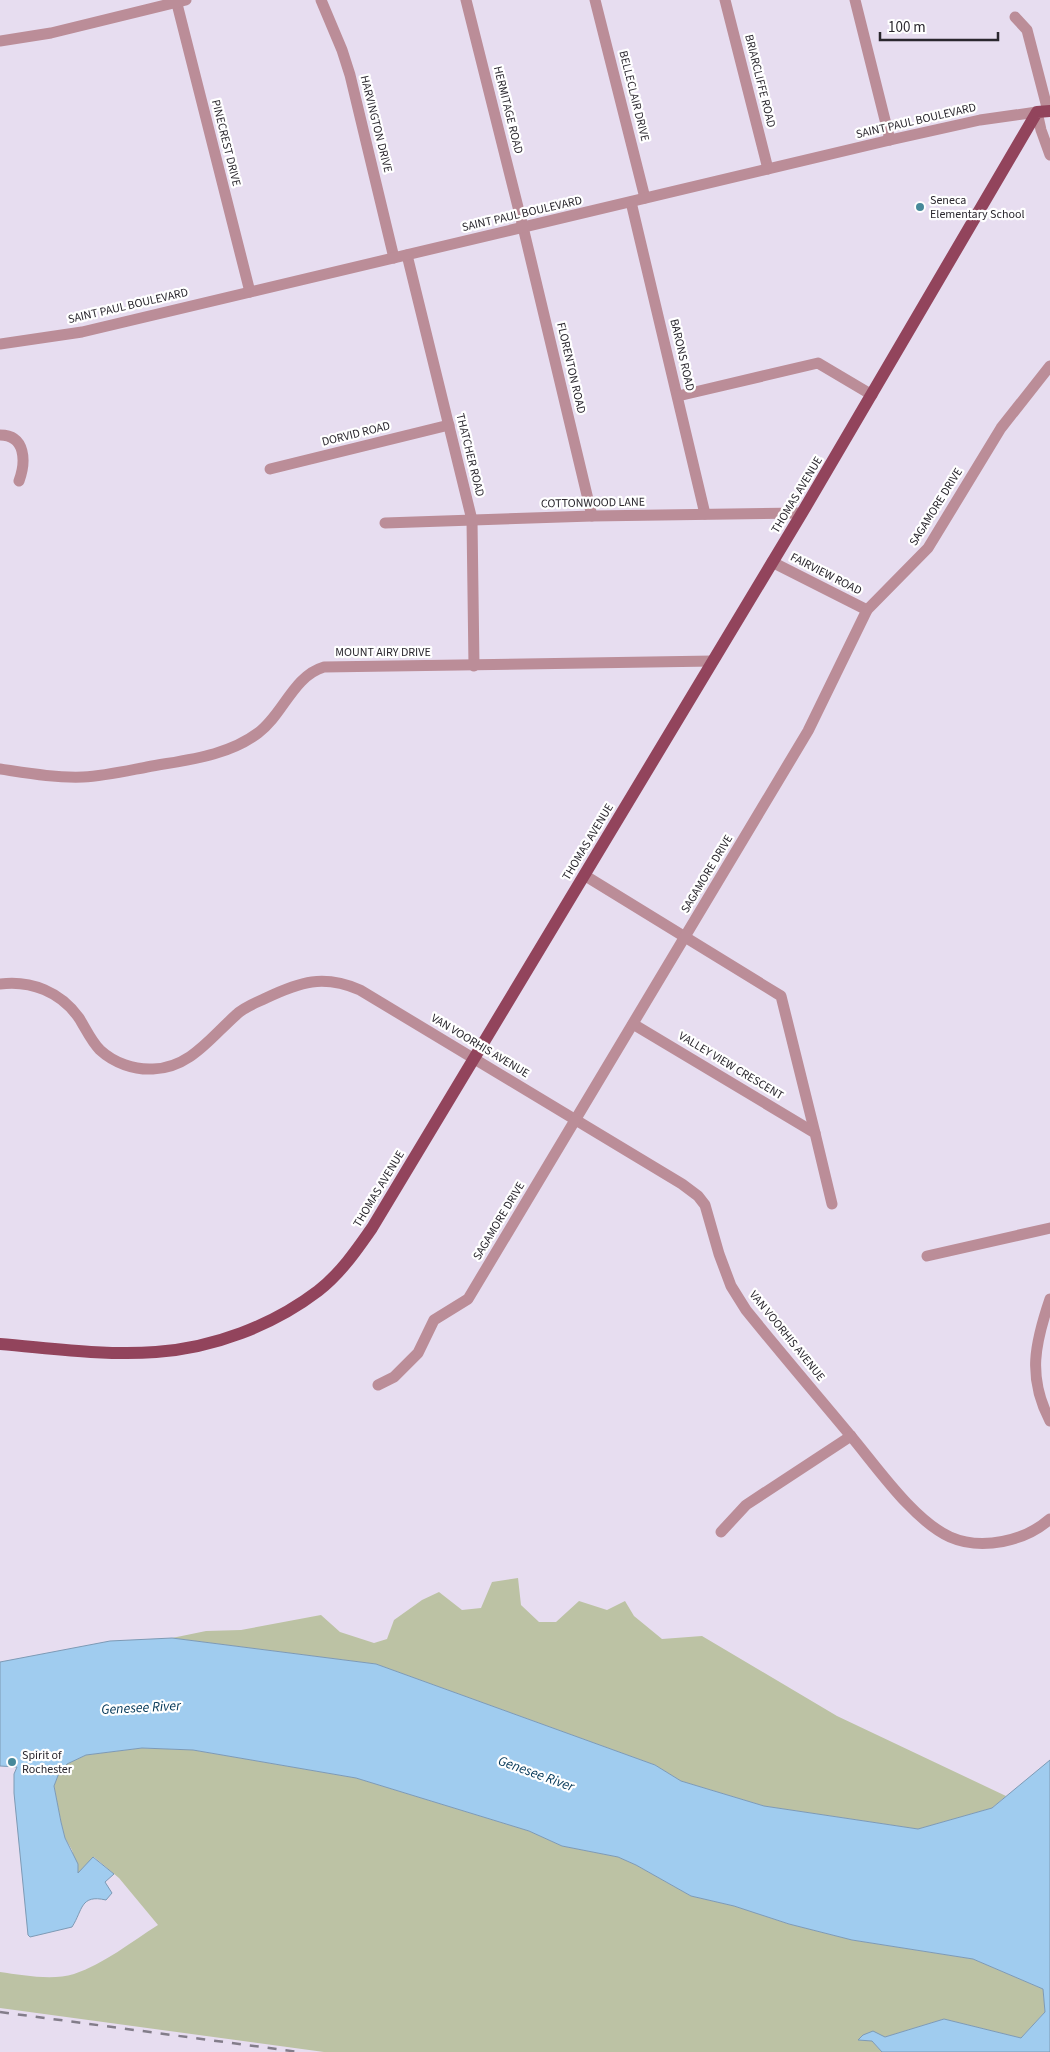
<svg xmlns="http://www.w3.org/2000/svg" width="1050" height="2052" viewBox="0 0 1050 2052" font-family="'Source Sans 3',sans-serif">
<rect width="100%" height="100%" fill="#e7ddf0"/>
<!-- green -->
<g fill="#bcc2a4">
<polygon points="518,1578 521,1605 539,1622 556,1622 579,1601 607,1610 625,1601 634,1616 662,1639 702,1636 837,1716 1006,1796 992,1808 918,1829 764,1806 681,1781 655,1765 376,1664 172,1638 206,1631 241,1630 321,1615 340,1632 374,1643 387,1639 394,1620 422,1600 439,1592 462,1610 481,1608 492,1582"/>
<path d="M142,1748L193,1750L356,1778L529,1831L562,1846L618,1857L636,1865L691,1896L734,1906L789,1924L852,1940L973,1959L1043,1989L1045,2012L1021,2038L944,2019L885,2037L859,2040L872,2041L882,2052H324L0,2008V1972C22,1975 52,1981 74,1974C104,1964 131,1942 158,1925L119,1878L94,1857L78,1873L72,1850L65,1838L61,1822L54,1786L59,1773L67,1764L86,1755Z"/>
</g>
<!-- water -->
<path fill="#a0ccef" stroke="#7d9ab5" d="M172,1638L376,1664L655,1765L681,1781L764,1806L918,1829L992,1808L1050,1760V2052H882L872,2041L858,2040L863,2035L873,2031L885,2037L944,2019L1021,2038L1045,2012L1043,1989L973,1959L852,1940L789,1924L734,1906L691,1896L636,1865L618,1857L562,1846L529,1831L356,1778L193,1750L142,1748L86,1755L67,1764L59,1773L54,1786L61,1822L65,1838L78,1864V1873L93,1857L114,1874L105,1882L112,1893L106,1900C80,1894 83,1910 72,1927L30,1937L28,1935L14,1793V1774L17,1767L0,1766V1662L110,1641Z"/>
<g fill="none" stroke-linecap="round" stroke-linejoin="round">
<!-- minor -->
<g stroke="#bb8d98" stroke-width="11">
<polyline points="176,0 250,292"/>
<polyline points="321,0 342,50 350,75 394,258"/>
<polyline points="466,0 523,227 592,516"/>
<polyline points="595,0 645,198"/>
<polyline points="725,0 768,169"/>
<polyline points="855,0 890,140"/>
<polyline points="1015,17 1027,30 1048,111"/>
<polyline points="0,41 51,33 186,0"/>
<polyline points="631,202 705,514"/>
<polyline points="407,255 472,520 474,666"/>
<polyline points="0,344 82,332 890,140 980,120 1037,112 1041,130 1050,155"/>
<polyline points="678,396 818,363 872,395"/>
<path d="M0,435C26,435 26,462 19,481"/>
<polyline points="270,469 449,425"/>
<polyline points="385,523 592,516 802,513"/>
<polyline points="772,562 867,610"/>
<path d="M0,769C27,773 55,778 83,777C104,776 126,771 147,767C184,760 226,757 258,733C283,715 293,676 324,667L713,661"/>
<polyline points="584,875 781,996 815,1133"/>
<path d="M0,984C31,980 61,992 79,1018C86,1029 91,1041 100,1050C114,1063 134,1070 153,1069C190,1068 211,1037 236,1015C244,1007 256,1003 266,998C300,982 323,974 360,990L682,1184L698,1196L705,1205L719,1254L731,1286L746,1310C780,1352 815,1393 850,1435C877,1467 913,1520 950,1537C982,1551 1025,1541 1050,1519"/>
<polyline points="633,1024 815,1133 832,1204"/>
<polyline points="927,1256 1050,1228"/>
<path d="M1050,1299C1035,1343 1027,1377 1050,1421"/>
<polyline points="378,1385 394,1377 418,1353 434,1320 468,1299 808,731 867,610 928,548 1001,428 1050,366"/>
<polyline points="721,1532 746,1505 851,1436"/>
</g>
<!-- major -->
<path stroke="#92445c" stroke-width="12" d="M0,1344C50,1348 106,1356 156,1352C213,1348 272,1326 318,1291C340,1274 356,1251 372,1228L802,513L1037,112L1050,111"/>
<!-- rail -->
<polyline stroke="#837d8a" stroke-width="2.5" stroke-dasharray="9 9" stroke-linecap="butt" points="0,2012 299,2052"/>
</g>
<!-- markers -->
<g fill="#47899a" stroke="#fff" stroke-width="2">
<circle cx="920" cy="207" r="5"/>
<circle cx="12" cy="1762" r="5"/>
</g>
<g text-anchor="middle" dominant-baseline="central" stroke-width="4.5" stroke-linejoin="round" paint-order="stroke">
<!-- street labels -->
<g font-size="12" fill="#2a272e" stroke="#fff">
<text transform="translate(760 81) rotate(76)">BRIARCLIFFE ROAD</text>
<text transform="translate(634 96) rotate(76)">BELLECLAIR DRIVE</text>
<text transform="translate(508 110) rotate(76)">HERMITAGE ROAD</text>
<text transform="translate(916 121) rotate(-13)">SAINT PAUL BOULEVARD</text>
<text transform="translate(376 124) rotate(76)">HARVINGTON DRIVE</text>
<text transform="translate(226 143) rotate(76)">PINECREST DRIVE</text>
<text transform="translate(522 214) rotate(-13)">SAINT PAUL BOULEVARD</text>
<text transform="translate(128 306) rotate(-13)">SAINT PAUL BOULEVARD</text>
<text transform="translate(682 355) rotate(77)">BARONS ROAD</text>
<text transform="translate(571 368) rotate(77)">FLORENTON ROAD</text>
<text transform="translate(356 434) rotate(-14)">DORVID ROAD</text>
<text transform="translate(470 455) rotate(76)">THATCHER ROAD</text>
<text transform="translate(797 495) rotate(-59)">THOMAS AVENUE</text>
<text transform="translate(593 503) rotate(-1)">COTTONWOOD LANE</text>
<text transform="translate(936 507) rotate(-58)">SAGAMORE DRIVE</text>
<text transform="translate(826 574) rotate(27)">FAIRVIEW ROAD</text>
<text x="383" y="652">MOUNT AIRY DRIVE</text>
<text transform="translate(588 842) rotate(-59)">THOMAS AVENUE</text>
<text transform="translate(707 874) rotate(-59)">SAGAMORE DRIVE</text>
<text transform="translate(480 1046) rotate(31)">VAN VOORHIS AVENUE</text>
<text transform="translate(731 1066) rotate(31)">VALLEY VIEW CRESCENT</text>
<text transform="translate(379 1189) rotate(-59)">THOMAS AVENUE</text>
<text transform="translate(499 1221) rotate(-59)">SAGAMORE DRIVE</text>
<text transform="translate(787 1336) rotate(51)">VAN VOORHIS AVENUE</text>
</g>
<!-- poi labels -->
<g font-size="12" fill="#2a272e" stroke="#fff" text-anchor="start">
<text x="930" y="200">Seneca<tspan x="930" dy="14">Elementary School</tspan></text>
<text x="22" y="1755">Spirit of<tspan x="22" dy="14">Rochester</tspan></text>
</g>
<!-- water labels -->
<g font-size="14" font-style="italic" fill="#003556" stroke="#fff">
<text transform="translate(141 1708) rotate(-3)">Genesee River</text>
<text transform="translate(536 1774) rotate(20)">Genesee River</text>
</g>
</g>
<!-- scale -->
<path d="M880 32v8h118v-8" fill="none" stroke="#2a272e" stroke-width="2.5"/>
<text x="888" y="32" font-size="15" fill="#2a272e" stroke="#ffffff" stroke-width="4" paint-order="stroke">100 m</text>
</svg>
